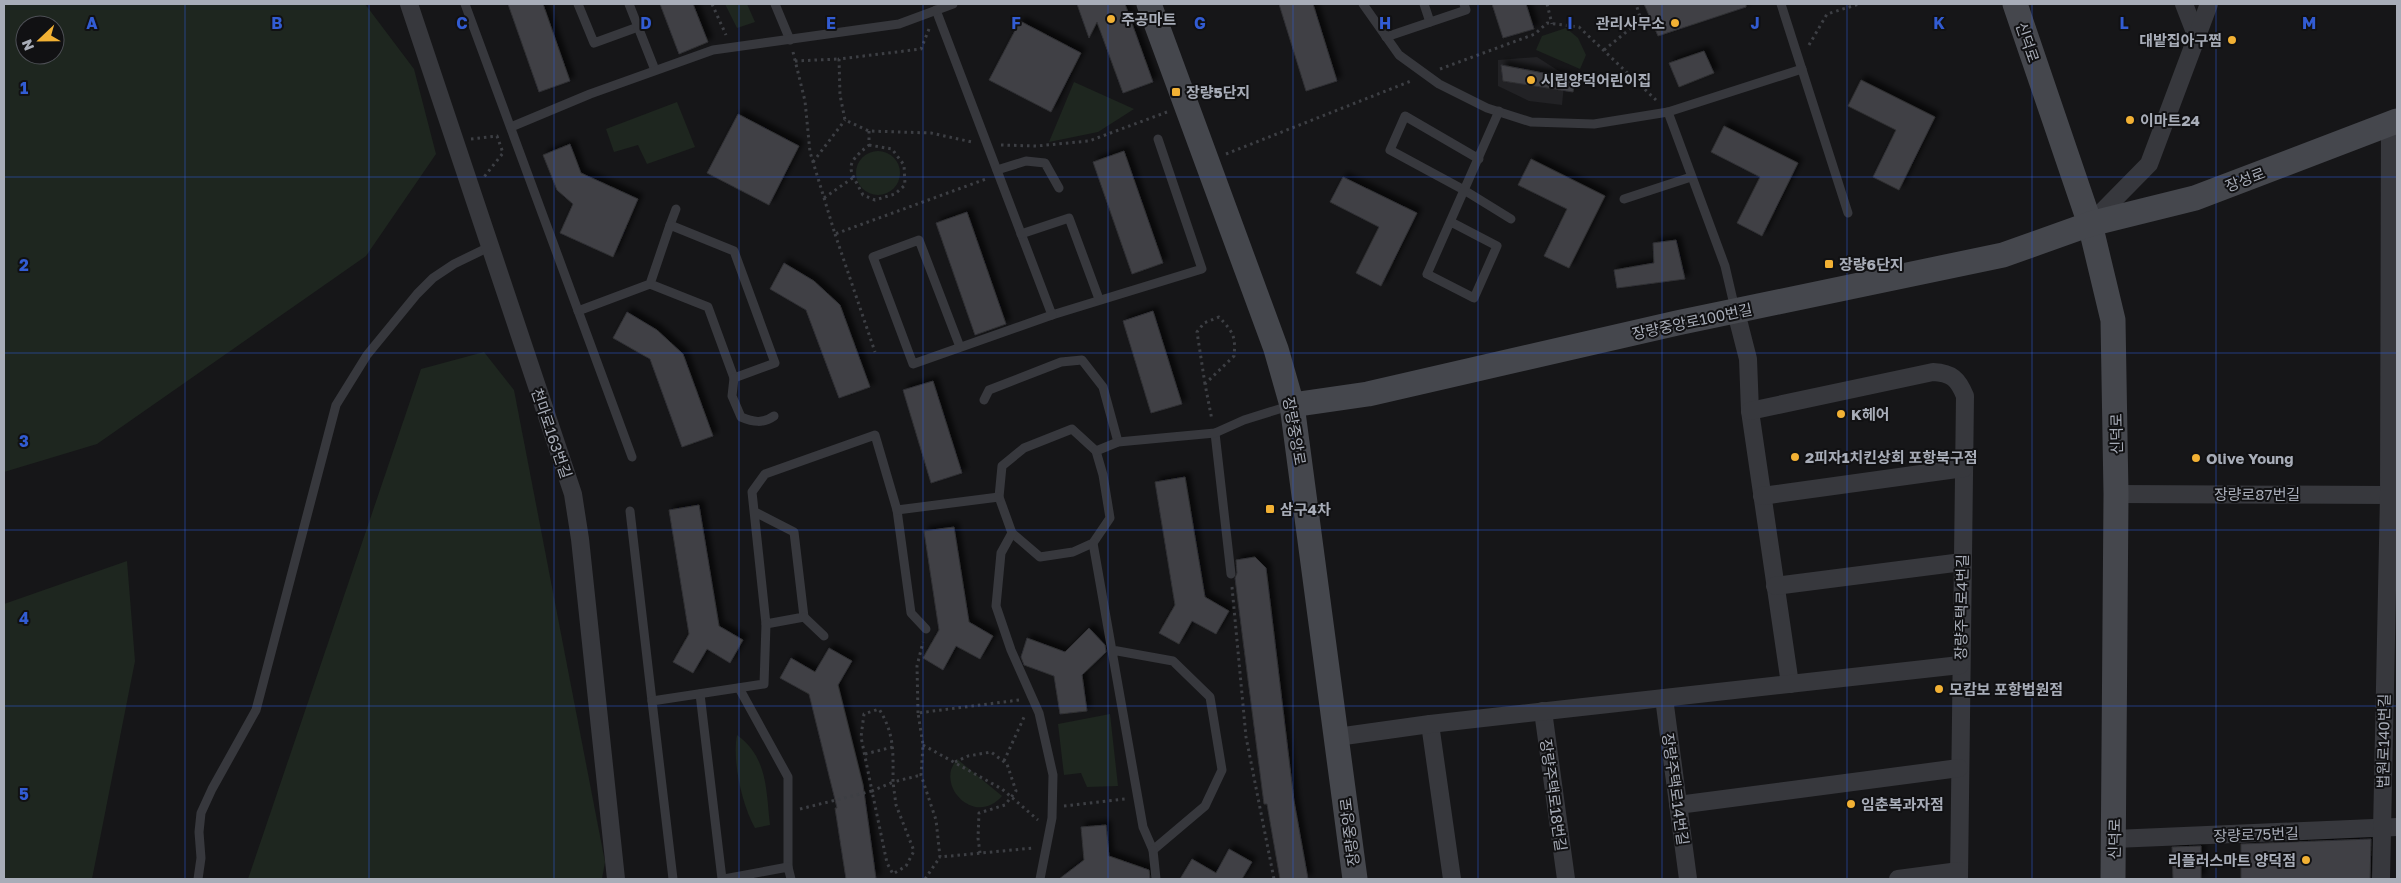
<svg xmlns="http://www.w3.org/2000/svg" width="2401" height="883" viewBox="0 0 2401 883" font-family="'Golos Text','Noto Sans KR',sans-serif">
<defs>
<filter id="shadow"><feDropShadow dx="4.5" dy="-4.5" stdDeviation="2.5" flood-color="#0009"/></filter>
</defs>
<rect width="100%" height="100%" fill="#161618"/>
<!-- built -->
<polygon fill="#222225" points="1537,57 1565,75 1562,105 1529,101 1498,86 1498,60"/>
<!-- green -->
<g fill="#1e261f" fill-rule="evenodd">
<path d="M4,4H365L414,69L436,154L366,256L97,444L4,472ZM25,25H55V55H25Z"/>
<polygon points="725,4 747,4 755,22 737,28"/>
<polygon points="1566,28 1578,38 1586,55 1580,69 1536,50 1542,36"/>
<polygon points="1074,82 1134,109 1098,132 1049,142"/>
<polygon points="677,102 695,147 647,164 638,145 614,152 606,129"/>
<circle cx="878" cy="173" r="22"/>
<polygon points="484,352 514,390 605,862 602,879 248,879 421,369"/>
<polygon points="127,561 135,661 92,879 4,879 4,604"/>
<polygon points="1110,714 1118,786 1087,787 1081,773 1064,775 1058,724"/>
<path d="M737,735C768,757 766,791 770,825L755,828C742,805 732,761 737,735Z"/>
<path d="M957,759L1002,796C979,823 945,796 951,770C952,767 955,762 957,759Z"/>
</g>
<!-- building -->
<g fill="#404145" stroke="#303034" filter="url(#shadow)">
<polygon points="508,4 543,4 570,81 539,92"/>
<polygon points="660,4 693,4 708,42 679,54"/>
<polygon points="1077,4 1125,4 1153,82 1123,93 1097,22 1089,38"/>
<polygon points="1279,4 1313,4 1337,81 1306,91"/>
<polygon points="1492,4 1526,4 1534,29 1503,38"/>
<polygon points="1644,4 1746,4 1746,7 1658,36"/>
<polygon points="1020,21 1081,53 1051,112 989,80"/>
<polygon points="1704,51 1714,73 1679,87 1669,63"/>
<polygon points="1501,65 1575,79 1573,92 1503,81"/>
<polygon points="1861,80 1935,117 1899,190 1873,177 1896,130 1848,106"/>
<polygon points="738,114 799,146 769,205 707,173"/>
<polygon points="1724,126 1798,163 1762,236 1737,223 1760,177 1711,152"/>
<polygon points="570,144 581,173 638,199 613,257 560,233 573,204 557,190 543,155"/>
<polygon points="1124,151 1163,263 1132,274 1093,162"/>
<polygon points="1531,159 1605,196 1569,268 1544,256 1567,209 1518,185"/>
<polygon points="1343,177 1417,213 1381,286 1356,273 1379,227 1330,202"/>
<polygon points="967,212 1006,324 975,335 936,223"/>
<polygon points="1676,240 1685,279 1617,288 1614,270 1654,263 1653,243"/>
<polygon points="784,263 814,281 840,305 870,387 839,398 806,310 770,289"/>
<polygon points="1153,311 1182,404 1151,413 1123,321"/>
<polygon points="627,312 657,330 683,354 713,436 682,447 650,359 613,338"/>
<polygon points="933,381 962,473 931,483 903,390"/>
<polygon points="1185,477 1205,597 1229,611 1216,634 1192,621 1179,644 1159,633 1175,605 1155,482"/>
<polygon points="699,505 719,626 743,640 730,663 707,649 693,673 673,662 689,634 669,510"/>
<polygon points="954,527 969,622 993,636 980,659 956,646 943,670 923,658 939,630 924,531"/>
<polygon points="1255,557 1266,568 1294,801 1308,879 1280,879 1267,804 1264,804 1235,578 1237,573 1236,560"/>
<polygon points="1089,628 1105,645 1106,652 1082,675 1087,711 1060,714 1054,676 1024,665 1021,657 1027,638 1065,652"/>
<polygon points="829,648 852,661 838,685 863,785 876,879 846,879 835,808 837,808 809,694 780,678 791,658 815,672"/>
<polygon points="1106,825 1109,856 1149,870 1150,879 1059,879 1084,860 1081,827"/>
<polygon points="2371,839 2370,879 2241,879 2241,844"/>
<polygon points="2201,846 2201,879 2173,879 2172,847"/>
<polygon points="1229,849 1252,862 1242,879 1180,879 1192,859 1216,873"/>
</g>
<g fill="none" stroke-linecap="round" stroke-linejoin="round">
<!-- path -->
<g stroke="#3d3f44" stroke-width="3" stroke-dasharray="2.5 4" stroke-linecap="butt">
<polyline points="712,4 726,35"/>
<polyline points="1547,4 1552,24"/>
<polyline points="929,29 921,49 839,59 840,95 845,120 869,131 931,133 972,142"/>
<polyline points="1809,45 1827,14 1859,4"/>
<polyline points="1604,50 1641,20 1636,4"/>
<polyline points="793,52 805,101 810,152 835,234 986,179"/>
<polyline points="795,61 839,59"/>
<polyline points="1440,69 1535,34 1547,23 1579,27 1656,100"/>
<polyline points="471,139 497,136 503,153 484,177"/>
<path d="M869,145L892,149L904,165L905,185L895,194L875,200L863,195C849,168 843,166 869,145V131"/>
<polyline points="1001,145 1036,146 1089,141 1167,112"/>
<polyline points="1226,154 1411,81"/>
<polyline points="813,162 845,120"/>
<polyline points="824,198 854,177"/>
<polyline points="835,234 875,352"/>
<path d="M1205,384L1197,332L1204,323L1219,317C1233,332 1236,336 1234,356L1205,384L1212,420"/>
<polyline points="1232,587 1246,737 1274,879"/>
<polyline points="1019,700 918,713 923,745 921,775 936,820 940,857 1033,848"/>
<polyline points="918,713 917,666 923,642"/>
<polyline points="923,745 1002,789 1038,820"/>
<polyline points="865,754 893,747"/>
<polyline points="1004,761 1025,715"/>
<polyline points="955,762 968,756 991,752 1007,764 1016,791 1005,805 979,813 978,838 980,853"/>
<polyline points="1064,806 1125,799"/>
<path d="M800,809L872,791L887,863L893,874L906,866L914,851L896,805L893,782L872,791L861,737L864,714L879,709C895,734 893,754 893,782L921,775"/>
<polyline points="925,879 940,857"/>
</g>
<!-- lane -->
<g stroke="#37383d" stroke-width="9">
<polyline points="465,4 632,457"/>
<polyline points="578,4 594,43 638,27"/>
<polyline points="629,4 655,70"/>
<polyline points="775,4 790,40"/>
<polyline points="1363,4 1399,55 1439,84 1487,108 1531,122 1594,124 1668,112 1802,69"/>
<polyline points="1424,4 1430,22"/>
<polyline points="1781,4 1848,213"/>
<polyline points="936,10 1052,315 1202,269 1158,139"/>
<polyline points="1386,37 1466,10 1464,4"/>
<polyline points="1668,112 1725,266 1735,309"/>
<polyline points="511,127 590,94 713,50 899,24 953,4"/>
<polyline points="1479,159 1405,116 1390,150 1464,190 1511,219"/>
<polyline points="997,170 1026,161 1045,163 1059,188"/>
<polyline points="1624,199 1691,177"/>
<polyline points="1451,222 1497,246 1474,298 1427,274 1499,111"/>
<polyline points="670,225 676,209"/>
<polyline points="1021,234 1069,218 1099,299"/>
<polyline points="578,311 650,284 670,225 734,251 775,363 734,378 708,307 650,284"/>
<polyline points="960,347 919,240 873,257 913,364 1052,315"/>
<path d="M734,378L732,396L741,417C753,422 763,424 774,416"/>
<polyline points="984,400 989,390 1061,362 1082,360 1103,387 1118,442"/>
<polygon points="1072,429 1096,451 1103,475 1110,518 1093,543 1073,552 1040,557 1012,533 999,497 1002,466 1024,448"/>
<polyline points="1215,433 1231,574"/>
<polyline points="1096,451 1118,442 1215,433 1244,420 1289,406"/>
<polyline points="897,510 911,613 926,629"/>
<polyline points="630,511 652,701"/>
<polyline points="755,512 794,532 804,617 766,624 752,492 765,474 875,435 897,510 999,497"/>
<polyline points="1012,533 1001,553 996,606 1011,650 1039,713 1053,775 1052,818 1040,879"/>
<polyline points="1093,543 1143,827 1153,850 1205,806 1222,770 1210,697 1173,661 1112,650"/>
<polyline points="804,617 824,636"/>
<polyline points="739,688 788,777 788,867"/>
<polyline points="700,694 722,879"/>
<polyline points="1153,850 1156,879"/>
<polyline points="198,879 201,858 199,832 201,813 212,789 256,710 336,405 367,355 417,294 433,278 454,264 489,247"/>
<polyline points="673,879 652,701 764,684 766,624"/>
<polyline points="724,879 788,867 791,879"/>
</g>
<!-- street -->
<g stroke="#37383d" stroke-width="18">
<polyline points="409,4 573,494 580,539 616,879"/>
<polyline points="2184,4 2196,35"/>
<polyline points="2091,223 2149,164 2209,4"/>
<polyline points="1736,312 1748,359 1750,411 1790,684"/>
<path d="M1750,411L1933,372C1952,373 1958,379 1965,396L1959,879"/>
<polyline points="2116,494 2389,495 2397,493"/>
<polyline points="1762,496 1964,468"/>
<polyline points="1775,586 1962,562"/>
<polyline points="1664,698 1688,879"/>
<polyline points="1543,711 1566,879"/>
<polyline points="1430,724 1452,879"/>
<polyline points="1337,737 1430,724 1960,665"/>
<polyline points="1678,805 1959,768"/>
<polyline points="2114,839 2397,827"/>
<polyline points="1898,879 1959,871"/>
<polyline points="2381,879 2389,495 2390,124"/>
</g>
<!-- secondary -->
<g stroke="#45474d" stroke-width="25">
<polyline points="1149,4 1276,349 1292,405 1355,879"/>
<polyline points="2015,4 2090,224 2113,320 2116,494 2113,879"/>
<polyline points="1292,405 1368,394 1677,323 2003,255 2090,224 2195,198 2397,121"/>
</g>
</g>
<!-- grid -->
<path fill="none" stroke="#325cd3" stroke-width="1" stroke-opacity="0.55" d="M185,4V879M369,4V879M554,4V879M739,4V879M923,4V879M1108,4V879M1293,4V879M1478,4V879M1662,4V879M1847,4V879M2032,4V879M2216,4V879M4,177H2397M4,353H2397M4,530H2397M4,706H2397"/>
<!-- markers -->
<g fill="#f2b134" stroke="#111113" stroke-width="2">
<circle cx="1111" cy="19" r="5"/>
<circle cx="1675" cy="23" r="5"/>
<circle cx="2232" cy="40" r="5"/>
<circle cx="1531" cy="80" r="5"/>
<rect x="1171" y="87" width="10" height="10" rx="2.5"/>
<circle cx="2130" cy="120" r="5"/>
<rect x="1824" y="259" width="10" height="10" rx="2.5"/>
<circle cx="1841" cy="414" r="5"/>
<circle cx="1795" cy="457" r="5"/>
<circle cx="2196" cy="458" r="5"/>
<rect x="1265" y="504" width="10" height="10" rx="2.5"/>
<circle cx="1939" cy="689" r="5"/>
<circle cx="1851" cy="804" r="5"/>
<circle cx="2306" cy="860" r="5"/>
</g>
<g text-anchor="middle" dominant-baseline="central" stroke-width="4" stroke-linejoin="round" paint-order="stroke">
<!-- poi labels -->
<g font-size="15" font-weight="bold" fill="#a8adb8" stroke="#111113" text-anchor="start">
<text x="1121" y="19">주공마트</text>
<text x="1665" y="23" text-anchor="end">관리사무소</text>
<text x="2222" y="40" text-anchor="end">대밭집아구찜</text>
<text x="1541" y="80">시립양덕어린이집</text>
<text x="1186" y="92">장량5단지</text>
<text x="2140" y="120">이마트24</text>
<text x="1839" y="264">장량6단지</text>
<text x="1851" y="414">K헤어</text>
<text x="1805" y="457">2피자1치킨상회 포항북구점</text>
<text x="2206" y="458">Olive Young</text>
<text x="1280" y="509">삼구4차</text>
<text x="1949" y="689">모캄보 포항법원점</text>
<text x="1861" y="804">임춘복과자점</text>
<text x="2296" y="860" text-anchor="end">리플러스마트 양덕점</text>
</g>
<!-- street labels -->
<g font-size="15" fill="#a8adb8" stroke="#111113">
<text transform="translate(2028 42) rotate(71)">신덕로</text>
<text transform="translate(2245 179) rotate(-21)">장성로</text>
<text transform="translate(1692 321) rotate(-12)">장량중앙로100번길</text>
<text transform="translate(1295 431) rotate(80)">장량중앙로</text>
<text transform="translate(552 433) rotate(71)">천마로163번길</text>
<text transform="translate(2116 434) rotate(-91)">신덕로</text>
<text x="2257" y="494">장량로87번길</text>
<text transform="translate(1961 607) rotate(-89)">장량주택로4번길</text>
<text transform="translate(2383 741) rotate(-89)">법원로140번길</text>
<text transform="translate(1676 789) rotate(82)">장량주택로14번길</text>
<text transform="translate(1554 795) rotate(82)">장량주택로18번길</text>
<text transform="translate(1349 832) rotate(-97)">장량중앙로</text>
<text transform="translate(2256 834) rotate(-2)">장량로75번길</text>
<text transform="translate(2114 839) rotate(-89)">신덕로</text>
</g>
</g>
<g font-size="16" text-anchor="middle" font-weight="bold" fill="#325cd3" stroke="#111113" stroke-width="4" stroke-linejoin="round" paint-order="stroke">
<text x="92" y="29">A</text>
<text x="277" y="29">B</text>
<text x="462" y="29">C</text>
<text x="646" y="29">D</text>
<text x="831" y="29">E</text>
<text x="1016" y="29">F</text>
<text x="1200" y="29">G</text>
<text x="1385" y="29">H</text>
<text x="1570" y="29">I</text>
<text x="1755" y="29">J</text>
<text x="1939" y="29">K</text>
<text x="2124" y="29">L</text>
<text x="2309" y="29">M</text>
<text x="24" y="94">1</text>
<text x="24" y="271">2</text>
<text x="24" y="447">3</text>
<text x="24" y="624">4</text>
<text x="24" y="800">5</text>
</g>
<!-- border -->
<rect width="2401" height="883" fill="none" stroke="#a8adb8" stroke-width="10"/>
<!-- north arrow -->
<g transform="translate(40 40) rotate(248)"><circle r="24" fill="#111113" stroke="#4d4f55"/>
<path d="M0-4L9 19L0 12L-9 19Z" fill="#f2b134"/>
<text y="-8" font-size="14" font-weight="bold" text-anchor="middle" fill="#a8adb8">N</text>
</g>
</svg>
